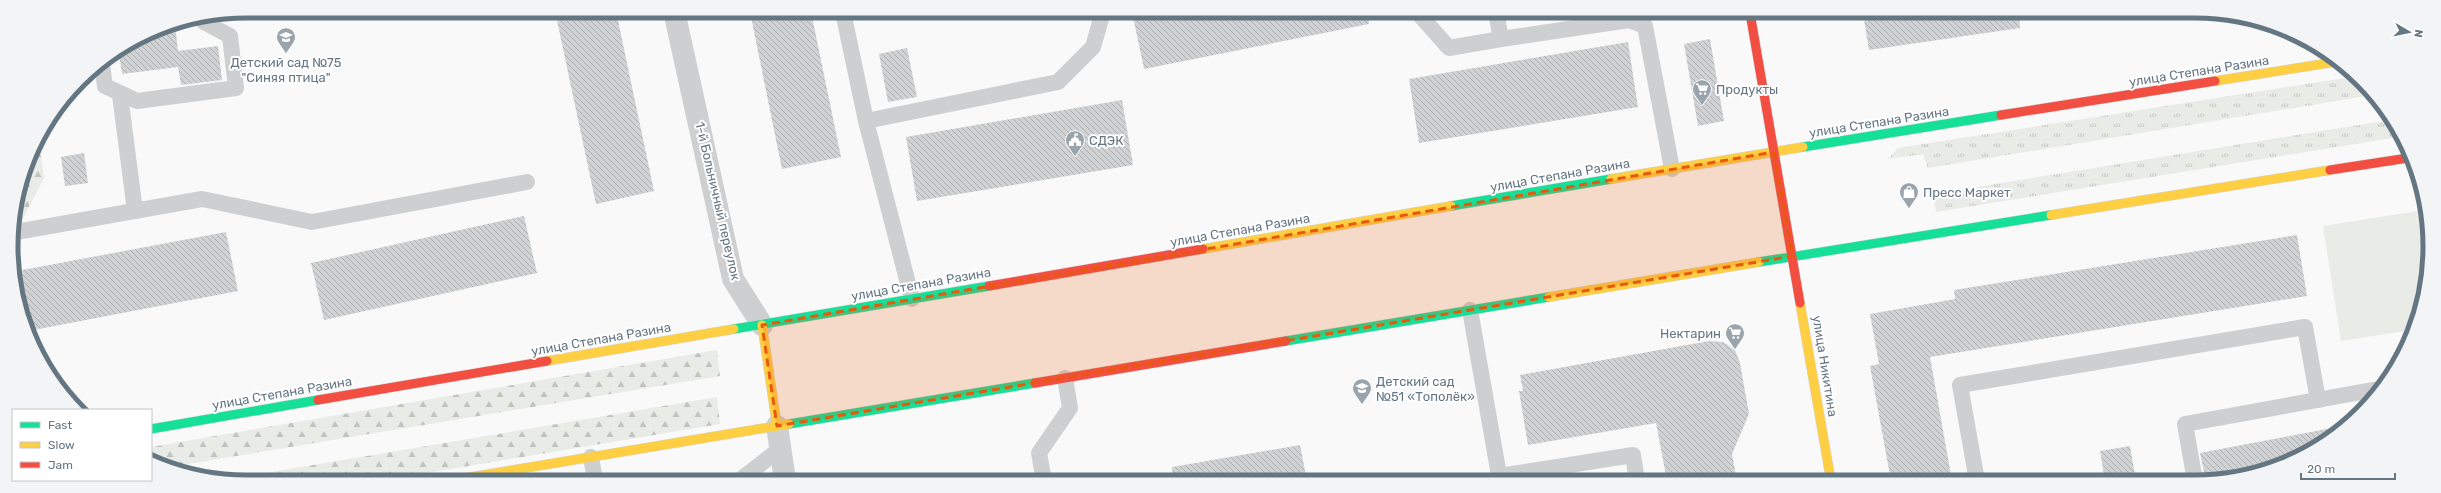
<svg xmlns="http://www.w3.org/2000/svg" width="2441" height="493" viewBox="0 0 2441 493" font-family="Rubik,sans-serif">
<defs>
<pattern id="grass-tufts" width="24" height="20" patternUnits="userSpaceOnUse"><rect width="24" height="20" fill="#e8ebe6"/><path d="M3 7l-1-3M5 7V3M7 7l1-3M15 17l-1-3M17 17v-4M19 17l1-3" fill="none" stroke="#c0c3c0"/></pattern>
<pattern id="forest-firs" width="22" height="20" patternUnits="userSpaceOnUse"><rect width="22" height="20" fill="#e8ebe6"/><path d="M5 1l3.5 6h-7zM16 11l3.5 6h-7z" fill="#c0c3c0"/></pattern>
<pattern id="building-back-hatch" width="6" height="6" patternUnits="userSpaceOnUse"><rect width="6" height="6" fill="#d0d2d3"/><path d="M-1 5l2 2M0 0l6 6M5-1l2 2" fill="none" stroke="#acafb1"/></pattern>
</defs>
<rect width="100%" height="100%" fill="#f9f9f9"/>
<!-- grass -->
<g fill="url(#grass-tufts)">
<polygon points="2351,77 2372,95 1928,168 1923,154 1888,159 1898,148"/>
<polygon points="2390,120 2398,137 1936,212 1933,194"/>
</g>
<!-- forest -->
<g fill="url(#forest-firs)">
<polygon points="39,141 44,178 16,232 11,231 29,156"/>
<polygon points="717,350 720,376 176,466 151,458 151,447"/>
<polygon points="717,397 720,424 385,480 225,480"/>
</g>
<!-- pitch -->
<polygon fill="#e8ebe6" points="2424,210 2428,277 2412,330 2341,341 2323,226"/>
<!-- building -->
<g fill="url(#building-back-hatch)">
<polygon points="555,11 616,11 654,191 596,204"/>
<polygon points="750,12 811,12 841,157 782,169"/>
<polygon points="1132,12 1368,12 1369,24 1144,69"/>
<polygon points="1863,13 2019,13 2020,28 1869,50"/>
<polygon points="175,25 178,51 218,46 222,80 181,85 178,67 122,74 119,54 157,29"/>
<polygon points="1710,39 1724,121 1698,126 1684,44"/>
<polygon points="1628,42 1638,107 1419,143 1409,79"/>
<polygon points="907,48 917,97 888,102 879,54"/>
<polygon points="1122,100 1133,165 917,201 906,137"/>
<polygon points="84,153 88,183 65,186 61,157"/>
<polygon points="524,216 537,273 324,320 311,263"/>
<polygon points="226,232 238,291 28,331 23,322 17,271"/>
<polygon points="2297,235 2307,296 1930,357 1952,481 1891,481 1870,366 1879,364 1870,314 1955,299 1954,290"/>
<polygon points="1709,341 1723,342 1735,350 1740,363 1749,414 1732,454 1737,481 1667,481 1656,423 1528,445 1519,391 1523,391 1520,375"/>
<polygon points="2342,426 2285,464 2206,481 2200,453"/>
<polygon points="1300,445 1307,481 1173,481 1172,467"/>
<polygon points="2130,446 2136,481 2105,481 2100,451"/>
</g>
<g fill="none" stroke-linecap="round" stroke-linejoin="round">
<!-- fast casing -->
<g stroke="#d5d6d7" stroke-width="10">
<g id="fast">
<polyline points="1803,147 2001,115"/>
<polyline points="1451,206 1611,179"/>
<polyline points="1759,262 2051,215"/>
<polyline points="734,329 989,286"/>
<polyline points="1286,341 1549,297"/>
<polyline points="789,424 1035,383"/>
<polyline points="151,429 318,400"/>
</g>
</g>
<!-- slow casing -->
<g stroke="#d5d6d7" stroke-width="10">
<g id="slow">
<polyline points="2215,81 2335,62"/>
<polyline points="1611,179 1803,147"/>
<polyline points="2051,215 2330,170"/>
<polyline points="1203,249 1451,206"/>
<polyline points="1549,297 1759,262"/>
<polyline points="1800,303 1831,481"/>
<polyline points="762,325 777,426"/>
<polyline points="547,361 734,329"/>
<polyline points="453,480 789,424"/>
</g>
</g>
<!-- jam casing -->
<g stroke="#d5d6d7" stroke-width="10">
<g id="jam">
<polyline points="1750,13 1800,303"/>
<polyline points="2001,115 2215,81"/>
<polyline points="2330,170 2408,158"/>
<polyline points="989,286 1203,249"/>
<polyline points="1035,383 1286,341"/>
<polyline points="318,400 547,361"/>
</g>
</g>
<!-- lane -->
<g stroke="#cecfd0" stroke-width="16">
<polyline points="843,12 866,121 912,299"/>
<polyline points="1417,12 1449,48 1501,39"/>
<polyline points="1496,12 1501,39 1629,20 1645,26 1672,169"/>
<polyline points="102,65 105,86 137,101 236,88 230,36 204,22 203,20"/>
<polyline points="120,95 135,211"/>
<polyline points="866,121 1058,82 1093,47 1103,12"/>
<polyline points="12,235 16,232 202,199 312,222 527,182"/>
<polyline points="1470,310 1500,481"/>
<polyline points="591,457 595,480"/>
<polyline points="1499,476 1633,455 1637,481"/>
<polyline points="740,480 780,449"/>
<polyline points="1044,481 1039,453 1070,408 1065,378"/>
<polyline points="1977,481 1960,385 2305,327 2318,400"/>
<polyline points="2195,481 2185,424 2378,389"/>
</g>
<!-- street -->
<g stroke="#cecfd0" stroke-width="22">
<polyline points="674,11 733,279 762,325"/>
<polyline points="777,426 785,480"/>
</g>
<!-- fast -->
<use href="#fast" stroke="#16e098" stroke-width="9"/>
<!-- slow -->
<use href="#slow" stroke="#ffcf43" stroke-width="9"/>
<!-- jam -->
<use href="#jam" stroke="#f24e42" stroke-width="9"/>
</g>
<!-- marked area -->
<path fill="#e8590c" fill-opacity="0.2" stroke="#e8590c" stroke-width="3" stroke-dasharray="8 5" stroke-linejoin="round" d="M1774,152L1793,256L777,426L762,325Z"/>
<!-- icons -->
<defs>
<g id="school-pin" transform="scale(1)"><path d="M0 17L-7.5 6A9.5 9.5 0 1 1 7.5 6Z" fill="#99a4ac" stroke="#fff"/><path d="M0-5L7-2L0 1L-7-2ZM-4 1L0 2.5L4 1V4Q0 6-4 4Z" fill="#fff"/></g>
<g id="supermarket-pin" transform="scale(1)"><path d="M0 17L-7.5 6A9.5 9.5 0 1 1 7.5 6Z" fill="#99a4ac" stroke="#fff"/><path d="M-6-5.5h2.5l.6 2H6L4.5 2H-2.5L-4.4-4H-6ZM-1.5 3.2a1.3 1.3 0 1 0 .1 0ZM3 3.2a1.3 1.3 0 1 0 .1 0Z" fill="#fff"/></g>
<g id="civic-pin" transform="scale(1)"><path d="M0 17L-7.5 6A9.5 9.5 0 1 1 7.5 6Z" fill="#99a4ac" stroke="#fff"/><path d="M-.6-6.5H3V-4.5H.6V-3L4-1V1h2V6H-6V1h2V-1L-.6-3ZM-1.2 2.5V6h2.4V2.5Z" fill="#fff"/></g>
<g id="shop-pin" transform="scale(1)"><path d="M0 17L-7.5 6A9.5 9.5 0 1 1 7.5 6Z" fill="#99a4ac" stroke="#fff"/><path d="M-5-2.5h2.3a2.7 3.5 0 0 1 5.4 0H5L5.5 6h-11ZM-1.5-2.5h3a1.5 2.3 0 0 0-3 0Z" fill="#fff"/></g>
</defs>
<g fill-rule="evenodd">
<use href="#school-pin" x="286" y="37"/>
<use href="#supermarket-pin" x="1702" y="89"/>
<use href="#civic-pin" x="1075" y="140"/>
<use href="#shop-pin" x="1909" y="192"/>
<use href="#supermarket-pin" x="1735" y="333"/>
<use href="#school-pin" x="1362" y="388"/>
</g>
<g text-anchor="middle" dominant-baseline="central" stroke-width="4" stroke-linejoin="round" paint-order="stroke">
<!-- poi labels -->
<g font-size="13" fill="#657683" stroke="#fff" text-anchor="start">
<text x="286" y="62" text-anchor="middle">Детский сад №75<tspan x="286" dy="15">"Синяя птица"</tspan></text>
<text x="1716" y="89">Продукты</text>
<text x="1089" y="140">СДЭК</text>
<text x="1923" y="192">Пресс Маркет</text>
<text x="1721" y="333" text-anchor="end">Нектарин</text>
<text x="1376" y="381">Детский сад<tspan x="1376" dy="15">№51 «Тополёк»</tspan></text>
</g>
<!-- street labels -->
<g font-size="13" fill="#657683" stroke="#fff">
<text transform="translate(2199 71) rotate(-9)">улица Степана Разина</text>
<text transform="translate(1879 122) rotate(-9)">улица Степана Разина</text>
<text transform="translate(1560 175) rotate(-10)">улица Степана Разина</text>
<text transform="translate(718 201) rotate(77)">1-й Больничный переулок</text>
<text transform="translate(1240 230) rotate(-10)">улица Степана Разина</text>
<text transform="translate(921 284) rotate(-10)">улица Степана Разина</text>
<text transform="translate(601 339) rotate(-10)">улица Степана Разина</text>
<text transform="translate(1825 366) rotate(81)">улица Никитина</text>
<text transform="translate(282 393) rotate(-10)">улица Степана Разина</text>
</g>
</g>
<!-- crop -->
<path d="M0 0H2441V493H0ZM246 18H2195A228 228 0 0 1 2423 246V247A228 228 0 0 1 2195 475H246A228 228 0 0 1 18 247V246A228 228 0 0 1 246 18Z" fill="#f3f4f5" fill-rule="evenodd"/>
<path fill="none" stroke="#657683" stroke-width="5" d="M246 18H2195A228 228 0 0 1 2423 246V247A228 228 0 0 1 2195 475H246A228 228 0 0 1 18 247V246A228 228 0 0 1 246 18Z"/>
<!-- legend -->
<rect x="12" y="409" width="140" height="72" fill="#ffffff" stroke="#c1c8cd"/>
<rect x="20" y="422" width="20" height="6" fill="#16e098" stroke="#c1c8cd"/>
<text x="48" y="429" font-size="12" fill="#657683">Fast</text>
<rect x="20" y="442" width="20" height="6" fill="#ffcf43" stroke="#c1c8cd"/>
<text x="48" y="449" font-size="12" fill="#657683">Slow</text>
<rect x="20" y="462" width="20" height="6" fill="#f24e42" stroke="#c1c8cd"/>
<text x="48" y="469" font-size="12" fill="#657683">Jam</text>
<!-- north arrow -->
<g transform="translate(2409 32) rotate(99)" stroke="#ffffff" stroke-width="3" paint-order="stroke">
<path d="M0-3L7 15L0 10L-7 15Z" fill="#657683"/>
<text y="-6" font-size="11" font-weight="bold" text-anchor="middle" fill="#657683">N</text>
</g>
<!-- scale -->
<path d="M2301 473v6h94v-6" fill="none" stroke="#657683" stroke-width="2"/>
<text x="2307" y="473" font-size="12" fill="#657683" stroke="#ffffff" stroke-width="3" paint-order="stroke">20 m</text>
</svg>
